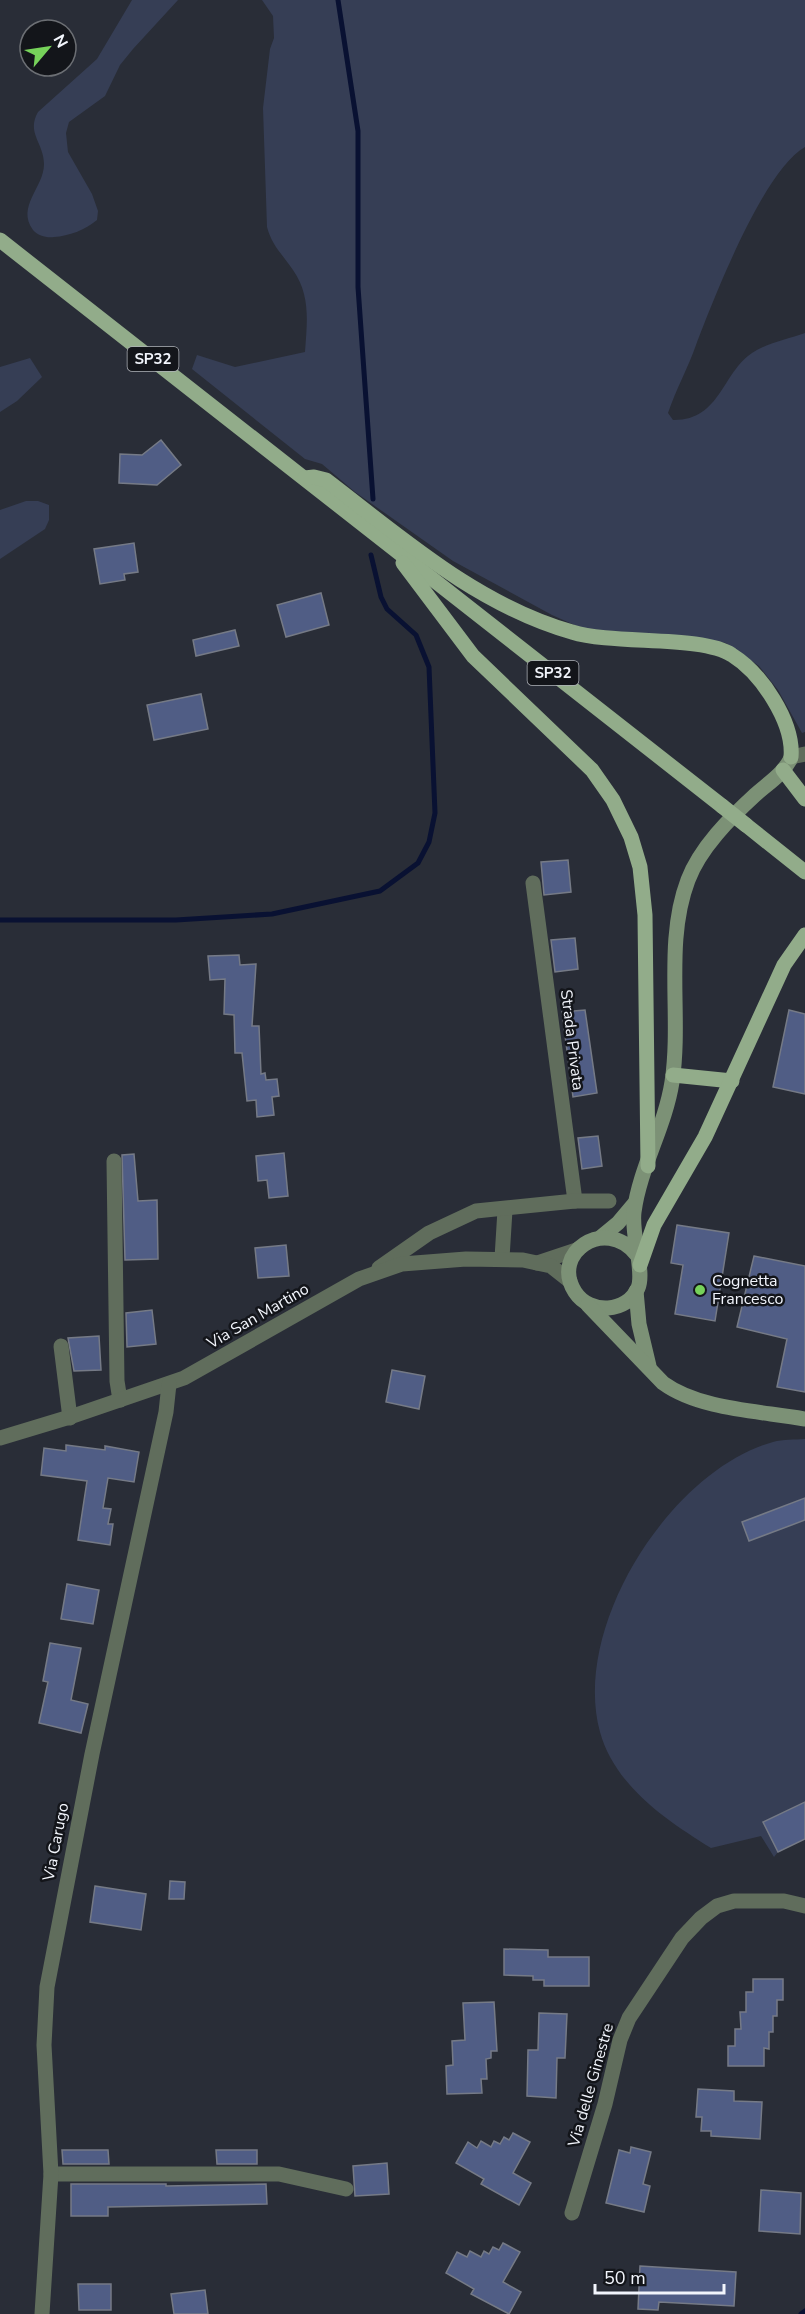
<svg xmlns="http://www.w3.org/2000/svg" width="805" height="2314" viewBox="0 0 805 2314" font-family="'Nunito Sans',sans-serif">
<rect width="100%" height="100%" fill="#292d37"/>
<!-- green -->
<g fill="#363e55">
<path d="M132,0H178L133,49L120,65L105,96L69,122L66,133L68,152L92,194L98,211L97,220C85,230 69,236 54,237C47,238 38,236 33,230C16,206 44,188 44,164C44,143 26,133 38,112L97,59Z"/>
<path d="M262,0H805V147C763,171 714,298 696,345C688,368 676,389 668,413L673,420C720,421 722,373 752,353C767,343 788,339 805,333V732L802,733L778,690L759,666L726,643L694,637L588,631L552,615L453,561L355,492L322,464L305,459L192,369L197,355L235,367L305,352C307,322 311,296 293,270C283,255 272,246 267,227L263,108L270,49L274,38L273,16Z"/>
<polygon points="30,358 42,377 17,401 0,412 0,367"/>
<polygon points="26,501 38,501 49,505 49,520 45,529 0,559 0,510"/>
<path d="M805,1439V1802L763,1822L778,1852L774,1857L761,1836L711,1848C666,1820 615,1786 600,1732C571,1627 670,1471 773,1442C783,1439 795,1440 805,1439Z"/>
</g>
<g fill="none" stroke-linecap="round" stroke-linejoin="round">
<!-- stream -->
<g stroke="#091132" stroke-width="5">
<polyline points="338,0 358,131 358,287 373,499"/>
<polyline points="0,920 176,920 272,914 380,891 418,863 429,842 435,813 429,667 416,635 387,609 381,597 371,555"/>
<polyline points="801,2314 805,2311"/>
</g>
</g>
<!-- building -->
<g fill="#505d85" stroke="#757a86" stroke-width="1.5">
<polygon points="161,440 181,465 157,485 119,483 120,454 142,455"/>
<polygon points="134,543 138,572 124,574 125,580 100,584 94,549"/>
<polygon points="321,593 329,625 286,637 277,605"/>
<polygon points="235,630 239,646 196,656 193,640"/>
<polygon points="201,694 208,729 154,740 147,705"/>
<polygon points="568,860 571,892 544,895 541,862"/>
<polygon points="575,938 578,969 555,972 551,940"/>
<polygon points="239,955 240,965 256,964 252,1026 259,1026 261,1074 265,1073 266,1080 277,1079 279,1096 272,1097 274,1115 257,1117 256,1100 247,1101 242,1053 235,1053 234,1015 224,1014 225,979 210,980 208,956"/>
<polygon points="585,1010 597,1093 573,1097 562,1012"/>
<polygon points="789,1010 805,1014 805,1094 773,1087"/>
<polygon points="598,1136 602,1166 582,1169 578,1138"/>
<polygon points="284,1153 288,1196 269,1198 267,1180 258,1181 256,1156"/>
<polygon points="134,1154 138,1201 157,1200 158,1259 125,1260 122,1155"/>
<polygon points="677,1225 729,1233 715,1321 675,1314 683,1265 671,1263"/>
<polygon points="286,1245 289,1276 258,1278 255,1248"/>
<polygon points="754,1256 805,1266 805,1392 777,1387 787,1339 737,1327"/>
<polygon points="152,1310 156,1344 127,1347 126,1313"/>
<polygon points="99,1336 101,1370 74,1371 68,1338"/>
<polygon points="392,1370 425,1376 419,1409 386,1402"/>
<polygon points="66,1445 105,1450 105,1446 139,1452 134,1482 108,1478 103,1508 111,1509 108,1524 113,1524 110,1545 78,1540 87,1481 41,1475 44,1448 66,1451"/>
<polygon points="805,1498 805,1520 749,1541 742,1522"/>
<polygon points="67,1584 99,1590 93,1624 61,1619"/>
<polygon points="50,1643 81,1648 71,1700 88,1704 81,1733 39,1723 48,1682 43,1681"/>
<polygon points="805,1802 805,1839 778,1852 763,1822"/>
<polygon points="170,1881 185,1882 184,1899 169,1899"/>
<polygon points="95,1886 146,1894 141,1930 90,1922"/>
<polygon points="504,1949 548,1950 548,1957 589,1957 589,1986 544,1986 544,1980 533,1980 533,1976 504,1975"/>
<polygon points="753,1979 783,1979 783,2000 777,2000 777,2016 773,2016 773,2032 769,2032 769,2049 764,2048 764,2066 728,2066 728,2046 735,2046 735,2029 741,2029 740,2012 746,2012 746,1992 753,1992"/>
<polygon points="494,2002 497,2051 491,2051 491,2058 486,2059 487,2079 481,2079 482,2093 447,2094 446,2066 453,2065 452,2041 465,2040 463,2003"/>
<polygon points="539,2013 567,2014 565,2058 557,2058 556,2098 527,2096 528,2050 538,2050"/>
<polygon points="698,2089 734,2091 734,2101 762,2102 760,2139 711,2136 711,2131 701,2131 702,2117 696,2117"/>
<polygon points="513,2133 530,2142 513,2173 531,2183 519,2205 481,2184 484,2179 456,2163 468,2142 477,2148 481,2141 491,2147 494,2141 500,2144 504,2137 509,2140"/>
<polygon points="631,2147 651,2152 643,2184 650,2186 644,2212 606,2203 619,2150 630,2153"/>
<polygon points="62,2150 108,2150 109,2164 63,2164"/>
<polygon points="216,2150 257,2150 257,2164 217,2164"/>
<polygon points="387,2163 389,2194 355,2196 353,2166"/>
<polygon points="71,2184 166,2184 166,2186 266,2184 267,2204 108,2207 108,2216 71,2216"/>
<polygon points="761,2190 801,2193 800,2234 759,2231"/>
<polygon points="503,2243 520,2252 503,2282 521,2292 509,2314 471,2294 474,2289 446,2273 457,2252 467,2257 470,2251 481,2257 484,2251 489,2254 493,2247 499,2250"/>
<polygon points="640,2266 736,2272 734,2306 659,2302 658,2310 638,2309"/>
<polygon points="78,2284 111,2284 111,2310 79,2310"/>
<polygon points="205,2290 208,2314 174,2314 171,2294"/>
</g>
<g fill="none" stroke-linecap="round" stroke-linejoin="round">
<!-- street -->
<g stroke="#606d5c" stroke-width="15">
<polyline points="791,757 805,754"/>
<polyline points="533,883 575,1201"/>
<polyline points="114,1161 117,1381 120,1400"/>
<polyline points="502,1258 505,1210"/>
<polyline points="537,1263 579,1249"/>
<polyline points="379,1268 429,1233 476,1211 575,1201 609,1201"/>
<polyline points="61,1346 70,1418"/>
<polyline points="0,1438 73,1416 184,1378 359,1279 402,1264 466,1259 523,1260 551,1266 570,1281"/>
<polyline points="51,2174 279,2174 346,2189"/>
<polyline points="572,2213 605,2104 620,2040 629,2018 682,1938 701,1918 717,1906 734,1901 784,1901 805,1906"/>
<polyline points="42,2314 51,2174 44,2045 47,1987 92,1754 166,1412 169,1384"/>
</g>
<!-- secondary -->
<g stroke="#7c9176" stroke-width="15">
<polyline points="601,1237 618,1223 634,1204"/>
<path d="M636,1254C605,1216 550,1253 575,1292C590,1315 627,1313 638,1288C645,1272 631,1235 634,1212C640,1167 665,1127 672,1082C682,1016 664,943 688,880C700,848 730,818 755,795C767,784 782,775 790,760"/>
<polyline points="636,1291 639,1324 649,1366"/>
<path d="M588,1305L663,1383C700,1410 761,1411 805,1419"/>
</g>
<!-- primary -->
<g stroke="#92ac8a" stroke-width="15">
<polyline points="0,240 722,806"/>
<path d="M305,478L314,477L326,480C402,538 477,605 572,632C614,645 702,635 732,655C761,673 794,722 791,757"/>
<polyline points="403,563 473,656 592,770 613,800 631,837 640,867 645,915 648,1166"/>
<polyline points="783,770 805,799"/>
<polyline points="746,825 805,872"/>
<polyline points="673,1075 732,1081"/>
<polyline points="640,1265 654,1225 705,1137 784,965 805,935"/>
</g>
<!-- primary-bridge -->
<polyline stroke="#92ac8a" stroke-width="15" points="722,806 746,825"/>
</g>
<!-- markers -->
<circle fill="#76d25a" stroke="#13151a" stroke-width="2" cx="700" cy="1290" r="6"/>
<g text-anchor="middle" dominant-baseline="central" stroke-width="5" stroke-linejoin="round" paint-order="stroke">
<!-- shield labels -->
<g fill="#13151a" stroke="#afb2b8" stroke-width="1.5">
<rect x="127.5" y="347" width="51" height="24" rx="4.5"/>
<rect x="527.5" y="661" width="51" height="24" rx="4.5"/>
</g>
<g font-size="15" font-weight="bold" fill="#f2f5fc">
<text x="153" y="359">SP32</text>
<text x="553" y="673">SP32</text>
</g>
<!-- street labels -->
<g font-size="16" fill="#f2f5fc" stroke="#13151a">
<text transform="translate(572 1040) rotate(83)">Strada Privata</text>
<text transform="translate(258 1316) rotate(-30)">Via San Martino</text>
<text transform="translate(56 1842) rotate(-79)">Via Carugo</text>
<text transform="translate(591 2085) rotate(-74)">Via delle Ginestre</text>
</g>
<!-- poi labels -->
<g font-size="16" fill="#f2f5fc" stroke="#13151a" text-anchor="start">
<text x="712" y="1281">Cognetta<tspan x="712" dy="18">Francesco</tspan></text>
</g>
</g>
<!-- north arrow -->
<g transform="translate(48 48) rotate(61)"><circle r="28" fill="#13151a" stroke="#6c6f74" stroke-width="1.5"/>
<path d="M0-4.5L10 22L0 15L-10 22Z" fill="#76d25a"/>
<text y="-9" font-size="16" font-weight="bold" text-anchor="middle" fill="#f2f5fc">N</text>
</g>
<!-- scale -->
<path d="M595 2284v9h129v-9" fill="none" stroke="#f2f5fc" stroke-width="3"/>
<text x="604" y="2284" font-size="18" fill="#f2f5fc" stroke="#13151a" stroke-width="4.5" paint-order="stroke">50 m</text>
</svg>
